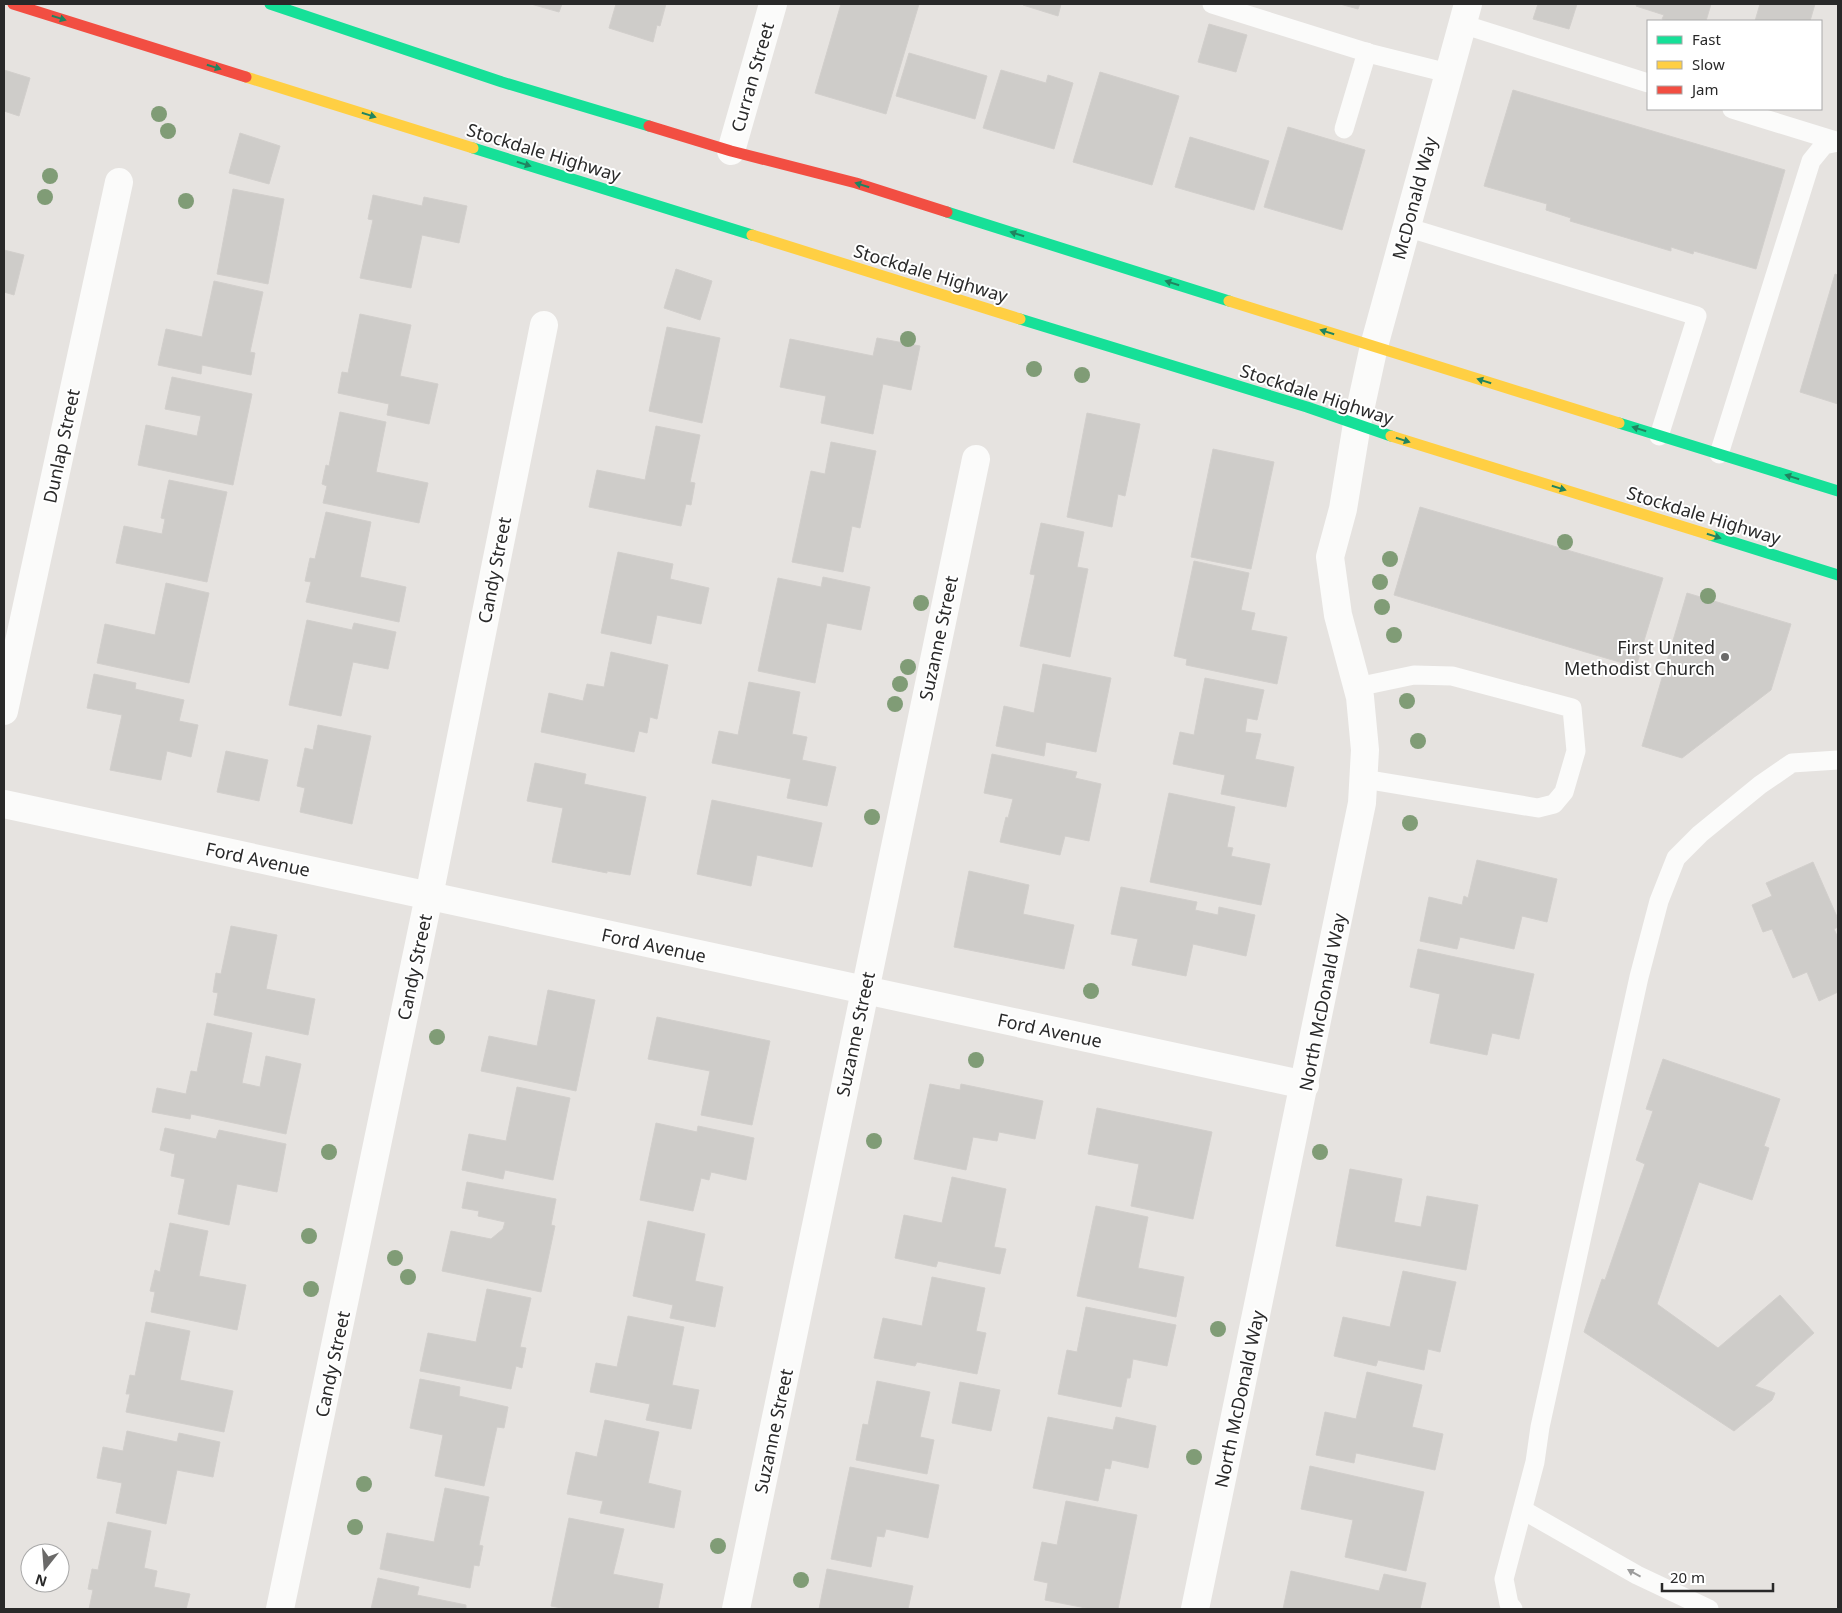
<svg xmlns="http://www.w3.org/2000/svg" width="1842" height="1613" viewBox="0 0 1842 1613" font-family="'Noto Sans',sans-serif">
<rect width="100%" height="100%" fill="#e6e3e0"/>
<!-- building -->
<g fill="#ceccc9" stroke="#d2cfcc">
<polygon points="531,4 562,4 559,12"/>
<polygon points="616,4 666,4 660,26 657,25 653,42 609,28"/>
<polygon points="841,4 919,4 886,114 815,93"/>
<polygon points="1024,4 1061,4 1058,16 1023,5"/>
<polygon points="1340,4 1360,4 1358,9"/>
<polygon points="1538,4 1577,4 1569,29 1533,19"/>
<polygon points="1637,4 1711,4 1706,21 1669,21 1662,19 1664,15 1636,6"/>
<polygon points="1760,4 1815,4 1810,21 1755,21"/>
<polygon points="1209,24 1247,35 1236,72 1198,62"/>
<polygon points="909,53 987,76 975,119 896,96"/>
<polygon points="4,70 30,78 19,116 4,111"/>
<polygon points="1001,70 1046,83 1048,75 1073,83 1054,149 983,128"/>
<polygon points="1100,72 1179,96 1152,185 1073,162"/>
<polygon points="1513,90 1785,170 1756,269 1694,251 1693,254 1671,247 1671,251 1570,221 1571,218 1546,210 1547,204 1484,186"/>
<polygon points="1288,127 1365,150 1342,230 1264,207"/>
<polygon points="240,133 280,146 269,184 229,173"/>
<polygon points="1190,137 1269,161 1254,210 1175,187"/>
<polygon points="233,189 284,199 268,284 217,274"/>
<polygon points="373,195 422,206 424,197 467,206 459,243 422,235 411,288 360,278 373,220 368,219"/>
<polygon points="4,250 24,255 14,295 4,292"/>
<polygon points="676,269 712,281 700,320 664,308"/>
<polygon points="1835,274 1838,275 1838,404 1800,392"/>
<polygon points="214,281 263,292 250,352 255,353 251,375 202,365 201,374 158,365 166,329 202,337"/>
<polygon points="360,314 411,325 400,376 438,384 429,424 387,415 389,404 338,393 342,372 348,373"/>
<polygon points="667,327 720,338 702,423 649,411"/>
<polygon points="877,338 920,346 911,390 883,384 873,434 821,423 826,396 780,387 790,339 873,356"/>
<polygon points="172,377 252,394 233,485 138,465 146,425 197,436 201,416 165,409"/>
<polygon points="340,412 386,422 376,472 428,483 419,523 323,503 327,486 322,484 326,465 329,466"/>
<polygon points="1087,413 1140,424 1125,496 1118,494 1112,527 1067,517"/>
<polygon points="656,426 700,435 690,482 695,483 691,505 686,504 681,526 589,507 597,470 645,480"/>
<polygon points="831,442 876,451 860,528 852,526 843,572 792,562 811,471 825,474"/>
<polygon points="1213,449 1274,462 1251,569 1191,557"/>
<polygon points="169,480 227,492 207,582 116,563 124,526 162,534 165,519 161,518"/>
<polygon points="1420,507 1663,578 1636,667 1394,595"/>
<polygon points="326,512 371,522 360,577 406,587 399,622 306,602 311,582 305,581 310,558 315,559"/>
<polygon points="1041,523 1084,532 1077,567 1088,569 1070,657 1020,646 1035,575 1030,574"/>
<polygon points="618,552 673,564 670,579 709,588 701,624 657,615 651,644 601,633"/>
<polygon points="1194,561 1249,573 1241,610 1255,613 1251,630 1287,637 1277,684 1186,665 1187,659 1174,656"/>
<polygon points="823,577 870,587 861,630 827,623 815,683 758,671 778,578 821,587"/>
<polygon points="166,583 209,593 189,683 97,663 105,624 155,635"/>
<polygon points="1687,593 1791,624 1771,690 1682,758 1642,746"/>
<polygon points="307,620 352,630 354,623 396,632 388,669 353,662 341,716 289,705"/>
<polygon points="611,652 668,665 657,719 650,717 647,733 639,731 634,752 541,732 549,693 583,701 587,684 604,687"/>
<polygon points="1043,664 1111,678 1096,752 1046,742 1044,756 996,746 1004,706 1034,713"/>
<polygon points="94,674 136,683 135,689 184,700 179,721 198,725 191,757 167,751 161,780 110,770 122,715 87,708"/>
<polygon points="1205,678 1264,690 1257,720 1247,718 1245,732 1261,734 1255,759 1294,767 1286,807 1221,794 1225,775 1173,764 1180,732 1194,735"/>
<polygon points="749,682 800,692 792,734 807,737 802,760 836,767 827,806 787,798 791,779 712,763 719,731 738,735"/>
<polygon points="318,725 371,736 352,824 300,812 305,788 297,786 305,748 313,750"/>
<polygon points="226,751 268,760 259,801 217,792"/>
<polygon points="992,754 1077,772 1075,778 1101,784 1089,841 1065,836 1060,855 1000,842 1006,817 1008,818 1013,799 984,793"/>
<polygon points="535,763 586,774 584,784 646,797 630,875 607,871 607,873 552,862 563,808 527,801"/>
<polygon points="1169,793 1235,807 1227,847 1233,848 1231,856 1270,864 1261,905 1150,882"/>
<polygon points="712,800 822,823 812,867 757,855 751,886 697,874"/>
<polygon points="1477,860 1557,879 1547,922 1522,916 1514,949 1460,937 1457,949 1420,941 1429,897 1462,905 1464,896 1468,898"/>
<polygon points="1813,862 1838,919 1838,927 1834,929 1838,938 1838,992 1819,1001 1807,972 1793,978 1772,929 1763,932 1752,905 1772,896 1766,883"/>
<polygon points="969,871 1029,885 1023,914 1074,925 1064,969 954,947"/>
<polygon points="1121,887 1197,902 1195,910 1218,915 1219,907 1255,915 1246,956 1193,944 1186,976 1132,965 1138,939 1111,934"/>
<polygon points="231,926 277,935 266,989 315,999 308,1035 214,1015 218,993 213,992 216,973 221,974"/>
<polygon points="1418,949 1534,974 1519,1039 1492,1033 1487,1055 1430,1043 1440,994 1410,987"/>
<polygon points="548,990 595,1000 576,1091 481,1071 489,1036 537,1046"/>
<polygon points="657,1017 770,1041 752,1125 701,1115 710,1071 648,1059"/>
<polygon points="207,1023 252,1033 242,1083 260,1087 266,1056 301,1064 286,1134 191,1114 190,1119 152,1112 157,1088 186,1094 191,1071 197,1072"/>
<polygon points="1663,1059 1780,1099 1764,1146 1769,1148 1752,1200 1699,1182 1657,1304 1718,1348 1780,1295 1814,1333 1755,1386 1775,1393 1772,1400 1734,1431 1584,1332 1602,1279 1605,1280 1645,1164 1636,1160 1653,1111 1646,1109"/>
<polygon points="930,1084 960,1090 961,1084 1043,1101 1035,1139 999,1132 997,1141 973,1137 966,1170 914,1159"/>
<polygon points="517,1087 570,1098 553,1180 505,1170 503,1179 462,1170 469,1134 506,1141"/>
<polygon points="1097,1108 1212,1132 1193,1219 1131,1206 1139,1164 1088,1154"/>
<polygon points="656,1123 697,1132 698,1126 754,1138 746,1180 711,1172 709,1180 701,1178 693,1211 640,1200"/>
<polygon points="165,1128 216,1139 219,1130 286,1144 277,1192 237,1184 229,1225 178,1214 185,1179 171,1176 175,1154 160,1150"/>
<polygon points="1350,1169 1402,1179 1394,1222 1421,1227 1427,1196 1478,1205 1466,1270 1336,1246"/>
<polygon points="952,1177 1006,1189 994,1247 1006,1249 1000,1274 938,1261 936,1267 895,1258 904,1215 942,1223"/>
<polygon points="467,1182 556,1199 551,1225 555,1226 541,1292 442,1271 451,1231 491,1239 503,1229 505,1222 478,1216 479,1211 462,1208"/>
<polygon points="1096,1206 1148,1217 1138,1268 1184,1277 1176,1317 1077,1296"/>
<polygon points="648,1221 705,1234 695,1281 723,1287 715,1327 670,1318 673,1305 633,1296"/>
<polygon points="170,1223 208,1231 199,1276 246,1285 237,1330 151,1312 155,1292 150,1291 155,1270 160,1272"/>
<polygon points="1403,1271 1456,1282 1440,1352 1428,1349 1424,1370 1378,1360 1376,1366 1334,1356 1343,1317 1390,1327"/>
<polygon points="932,1277 985,1288 976,1331 986,1333 977,1374 917,1362 915,1366 874,1358 883,1318 922,1326"/>
<polygon points="487,1289 531,1298 520,1347 526,1348 522,1368 516,1366 511,1389 420,1371 428,1333 476,1342"/>
<polygon points="1086,1307 1176,1325 1167,1366 1133,1359 1130,1378 1127,1378 1121,1407 1058,1394 1067,1350 1077,1352"/>
<polygon points="628,1316 684,1327 672,1385 699,1390 691,1429 646,1420 650,1404 590,1392 596,1363 617,1367"/>
<polygon points="146,1322 190,1331 180,1380 233,1391 224,1432 126,1412 130,1394 126,1394 130,1375 135,1376"/>
<polygon points="1367,1372 1422,1385 1412,1427 1443,1434 1435,1470 1356,1453 1354,1463 1316,1455 1325,1412 1356,1419"/>
<polygon points="420,1379 460,1387 459,1396 508,1407 504,1428 497,1427 484,1486 435,1476 443,1435 410,1428"/>
<polygon points="877,1381 930,1392 920,1437 934,1440 927,1474 856,1460 863,1424 868,1425"/>
<polygon points="960,1382 1000,1390 991,1431 952,1423"/>
<polygon points="1048,1417 1113,1430 1116,1417 1156,1426 1148,1468 1112,1460 1110,1469 1105,1468 1098,1501 1033,1488"/>
<polygon points="605,1420 659,1432 648,1483 681,1491 674,1528 600,1513 603,1501 567,1494 576,1452 597,1457"/>
<polygon points="127,1431 177,1442 179,1433 220,1442 213,1477 177,1470 166,1524 116,1513 122,1483 97,1478 103,1447 123,1451"/>
<polygon points="1310,1466 1424,1492 1406,1571 1345,1557 1353,1520 1301,1509"/>
<polygon points="850,1467 939,1485 928,1538 886,1529 884,1537 877,1536 871,1567 831,1559"/>
<polygon points="445,1488 489,1497 479,1545 483,1546 479,1566 474,1565 470,1588 380,1569 387,1533 434,1542"/>
<polygon points="1066,1501 1137,1515 1118,1609 1091,1609 1045,1600 1048,1583 1034,1580 1042,1542 1057,1545"/>
<polygon points="569,1518 624,1529 613,1574 663,1584 658,1609 567,1609 551,1606"/>
<polygon points="108,1522 151,1531 144,1568 157,1571 154,1587 190,1594 186,1609 89,1609 93,1590 88,1589 92,1569 98,1570"/>
<polygon points="827,1569 913,1586 908,1609 819,1609"/>
<polygon points="1291,1571 1379,1591 1384,1574 1426,1583 1420,1609 1283,1609"/>
<polygon points="378,1578 419,1587 417,1595 466,1605 466,1609 371,1609"/>
</g>
<g fill="none" stroke-linecap="round" stroke-linejoin="round">
<!-- lane -->
<g stroke="#fbfbfa" stroke-width="19">
<polyline points="1212,4 1372,54 1448,73"/>
<polyline points="1462,24 1648,83"/>
<polyline points="1732,109 1836,141"/>
<polyline points="1344,129 1367,52"/>
<polyline points="1406,227 1697,316 1659,436"/>
<polyline points="1719,454 1811,161 1824,145 1838,142"/>
<polyline points="1357,687 1414,675 1452,676 1572,708 1576,751 1564,792 1554,804 1538,808 1364,779"/>
<polyline points="1523,1510 1637,1575 1709,1609"/>
<polyline points="1513,1609 1509,1604 1504,1579 1535,1462 1540,1427 1639,977 1659,901 1676,858 1700,834 1760,785 1792,763 1838,760"/>
</g>
<!-- street -->
<g stroke="#fbfbfa" stroke-width="28">
<polyline points="731,151 773,4"/>
<polyline points="4,711 119,182"/>
<polyline points="4,804 1305,1085"/>
<polyline points="280,1609 429,896 544,325"/>
<polyline points="736,1609 976,459"/>
<polyline points="1195,1609 1362,803 1365,750 1360,697 1338,615 1330,557 1343,509 1357,424 1374,346 1468,4"/>
</g>
<!-- fast -->
<g stroke="#16e098" stroke-width="11">
<polyline points="270,4 502,82 649,126"/>
<polyline points="473,148 752,235"/>
<polyline points="947,212 1229,301"/>
<polyline points="1020,319 1307,407 1391,436"/>
<polyline points="1619,423 1838,491"/>
<polyline points="1710,535 1838,575"/>
</g>
<!-- slow -->
<g stroke="#ffcf43" stroke-width="11">
<polyline points="246,77 473,148"/>
<polyline points="752,235 1020,319"/>
<polyline points="1229,301 1619,423"/>
<polyline points="1391,436 1710,535"/>
</g>
<!-- jam -->
<g stroke="#f24e42" stroke-width="11">
<polyline points="13,4 246,77"/>
<polyline points="649,126 731,151 856,183 947,212"/>
</g>
</g>
<!-- trees -->
<g fill="#809c76">
<circle cx="159" cy="114" r="8"/>
<circle cx="168" cy="131" r="8"/>
<circle cx="50" cy="176" r="8"/>
<circle cx="45" cy="197" r="8"/>
<circle cx="186" cy="201" r="8"/>
<circle cx="908" cy="339" r="8"/>
<circle cx="1034" cy="369" r="8"/>
<circle cx="1082" cy="375" r="8"/>
<circle cx="1565" cy="542" r="8"/>
<circle cx="1390" cy="559" r="8"/>
<circle cx="1380" cy="582" r="8"/>
<circle cx="1708" cy="596" r="8"/>
<circle cx="921" cy="603" r="8"/>
<circle cx="1382" cy="607" r="8"/>
<circle cx="1394" cy="635" r="8"/>
<circle cx="908" cy="667" r="8"/>
<circle cx="900" cy="684" r="8"/>
<circle cx="1407" cy="701" r="8"/>
<circle cx="895" cy="704" r="8"/>
<circle cx="1418" cy="741" r="8"/>
<circle cx="872" cy="817" r="8"/>
<circle cx="1410" cy="823" r="8"/>
<circle cx="1091" cy="991" r="8"/>
<circle cx="437" cy="1037" r="8"/>
<circle cx="976" cy="1060" r="8"/>
<circle cx="874" cy="1141" r="8"/>
<circle cx="329" cy="1152" r="8"/>
<circle cx="1320" cy="1152" r="8"/>
<circle cx="309" cy="1236" r="8"/>
<circle cx="395" cy="1258" r="8"/>
<circle cx="408" cy="1277" r="8"/>
<circle cx="311" cy="1289" r="8"/>
<circle cx="1218" cy="1329" r="8"/>
<circle cx="1194" cy="1457" r="8"/>
<circle cx="364" cy="1484" r="8"/>
<circle cx="355" cy="1527" r="8"/>
<circle cx="718" cy="1546" r="8"/>
<circle cx="801" cy="1580" r="8"/>
</g>
<!-- one-way arrows -->
<defs><path id="oneway-solid" d="M-6-.8H1V-3.2L6.5 0L1 3.2V.8H-6Z" transform="scale(1.25)"/></defs>
<g fill="#208460">
<use href="#oneway-solid" transform="translate(59 18) rotate(17)"/>
<use href="#oneway-solid" transform="translate(214 67) rotate(17)"/>
<use href="#oneway-solid" transform="translate(369 115) rotate(17)"/>
<use href="#oneway-solid" transform="translate(524 164) rotate(17)"/>
<use href="#oneway-solid" transform="translate(862 185) rotate(-163)"/>
<use href="#oneway-solid" transform="translate(1017 234) rotate(-162)"/>
<use href="#oneway-solid" transform="translate(1172 283) rotate(-162)"/>
<use href="#oneway-solid" transform="translate(1327 332) rotate(-163)"/>
<use href="#oneway-solid" transform="translate(1484 381) rotate(-163)"/>
<use href="#oneway-solid" transform="translate(1639 429) rotate(-163)"/>
<use href="#oneway-solid" transform="translate(1403 440) rotate(18)"/>
<use href="#oneway-solid" transform="translate(1792 477) rotate(-163)"/>
<use href="#oneway-solid" transform="translate(1559 488) rotate(17)"/>
<use href="#oneway-solid" transform="translate(1714 536) rotate(17)"/>
</g>
<use fill="#9c9c9c" href="#oneway-solid" transform="translate(1634 1573) rotate(-151)"/>
<!-- markers -->
<circle fill="#6b6a69" stroke="#fff" stroke-width="2" cx="1725" cy="657" r="5"/>
<g text-anchor="middle" dominant-baseline="central" stroke-width="4" stroke-linejoin="round" paint-order="stroke">
<!-- street labels -->
<g font-size="18" fill="#292929" stroke="#fff">
<text transform="translate(752 77) rotate(-74)">Curran Street</text>
<text transform="translate(544 152) rotate(17)">Stockdale Highway</text>
<text transform="translate(1414 198) rotate(-75)">McDonald Way</text>
<text transform="translate(931 273) rotate(17)">Stockdale Highway</text>
<text transform="translate(1317 394) rotate(18)">Stockdale Highway</text>
<text transform="translate(61 446) rotate(-78)">Dunlap Street</text>
<text transform="translate(1704 515) rotate(17)">Stockdale Highway</text>
<text transform="translate(494 570) rotate(-79)">Candy Street</text>
<text transform="translate(938 638) rotate(-78)">Suzanne Street</text>
<text transform="translate(258 859) rotate(12)">Ford Avenue</text>
<text transform="translate(654 945) rotate(12)">Ford Avenue</text>
<text transform="translate(414 967) rotate(-78)">Candy Street</text>
<text transform="translate(1322 1002) rotate(-79)">North McDonald Way</text>
<text transform="translate(1050 1030) rotate(12)">Ford Avenue</text>
<text transform="translate(855 1034) rotate(-78)">Suzanne Street</text>
<text transform="translate(332 1364) rotate(-78)">Candy Street</text>
<text transform="translate(1239 1399) rotate(-78)">North McDonald Way</text>
<text transform="translate(773 1431) rotate(-78)">Suzanne Street</text>
</g>
<!-- poi labels -->
<g font-size="18" fill="#292929" stroke="#fff" text-anchor="end">
<text x="1715" y="647">First United<tspan x="1715" dy="21">Methodist Church</tspan></text>
</g>
</g>
<!-- border -->
<rect width="1842" height="1613" fill="none" stroke="#292929" stroke-width="10"/>
<!-- legend -->
<rect x="1647" y="20" width="175" height="90" fill="#ffffff" stroke="#a9a9a9"/>
<rect x="1657" y="36" width="25" height="8" fill="#16e098" stroke="#a9a9a9"/>
<text x="1692" y="45" font-size="15" fill="#292929">Fast</text>
<rect x="1657" y="61" width="25" height="8" fill="#ffcf43" stroke="#a9a9a9"/>
<text x="1692" y="70" font-size="15" fill="#292929">Slow</text>
<rect x="1657" y="86" width="25" height="8" fill="#f24e42" stroke="#a9a9a9"/>
<text x="1692" y="95" font-size="15" fill="#292929">Jam</text>
<!-- north arrow -->
<g transform="translate(45 1568) rotate(197)"><circle r="24" fill="#ffffff" stroke="#a9a9a9"/>
<path d="M0-4L9 19L0 12L-9 19Z" fill="#6b6a69"/>
<text y="-8" font-size="14" font-weight="bold" text-anchor="middle" fill="#292929">N</text>
</g>
<!-- scale -->
<path d="M1662 1583v8h111v-8" fill="none" stroke="#292929" stroke-width="2.5"/>
<text x="1670" y="1583" font-size="15" fill="#292929" stroke="#ffffff" stroke-width="4" paint-order="stroke">20 m</text>
</svg>
